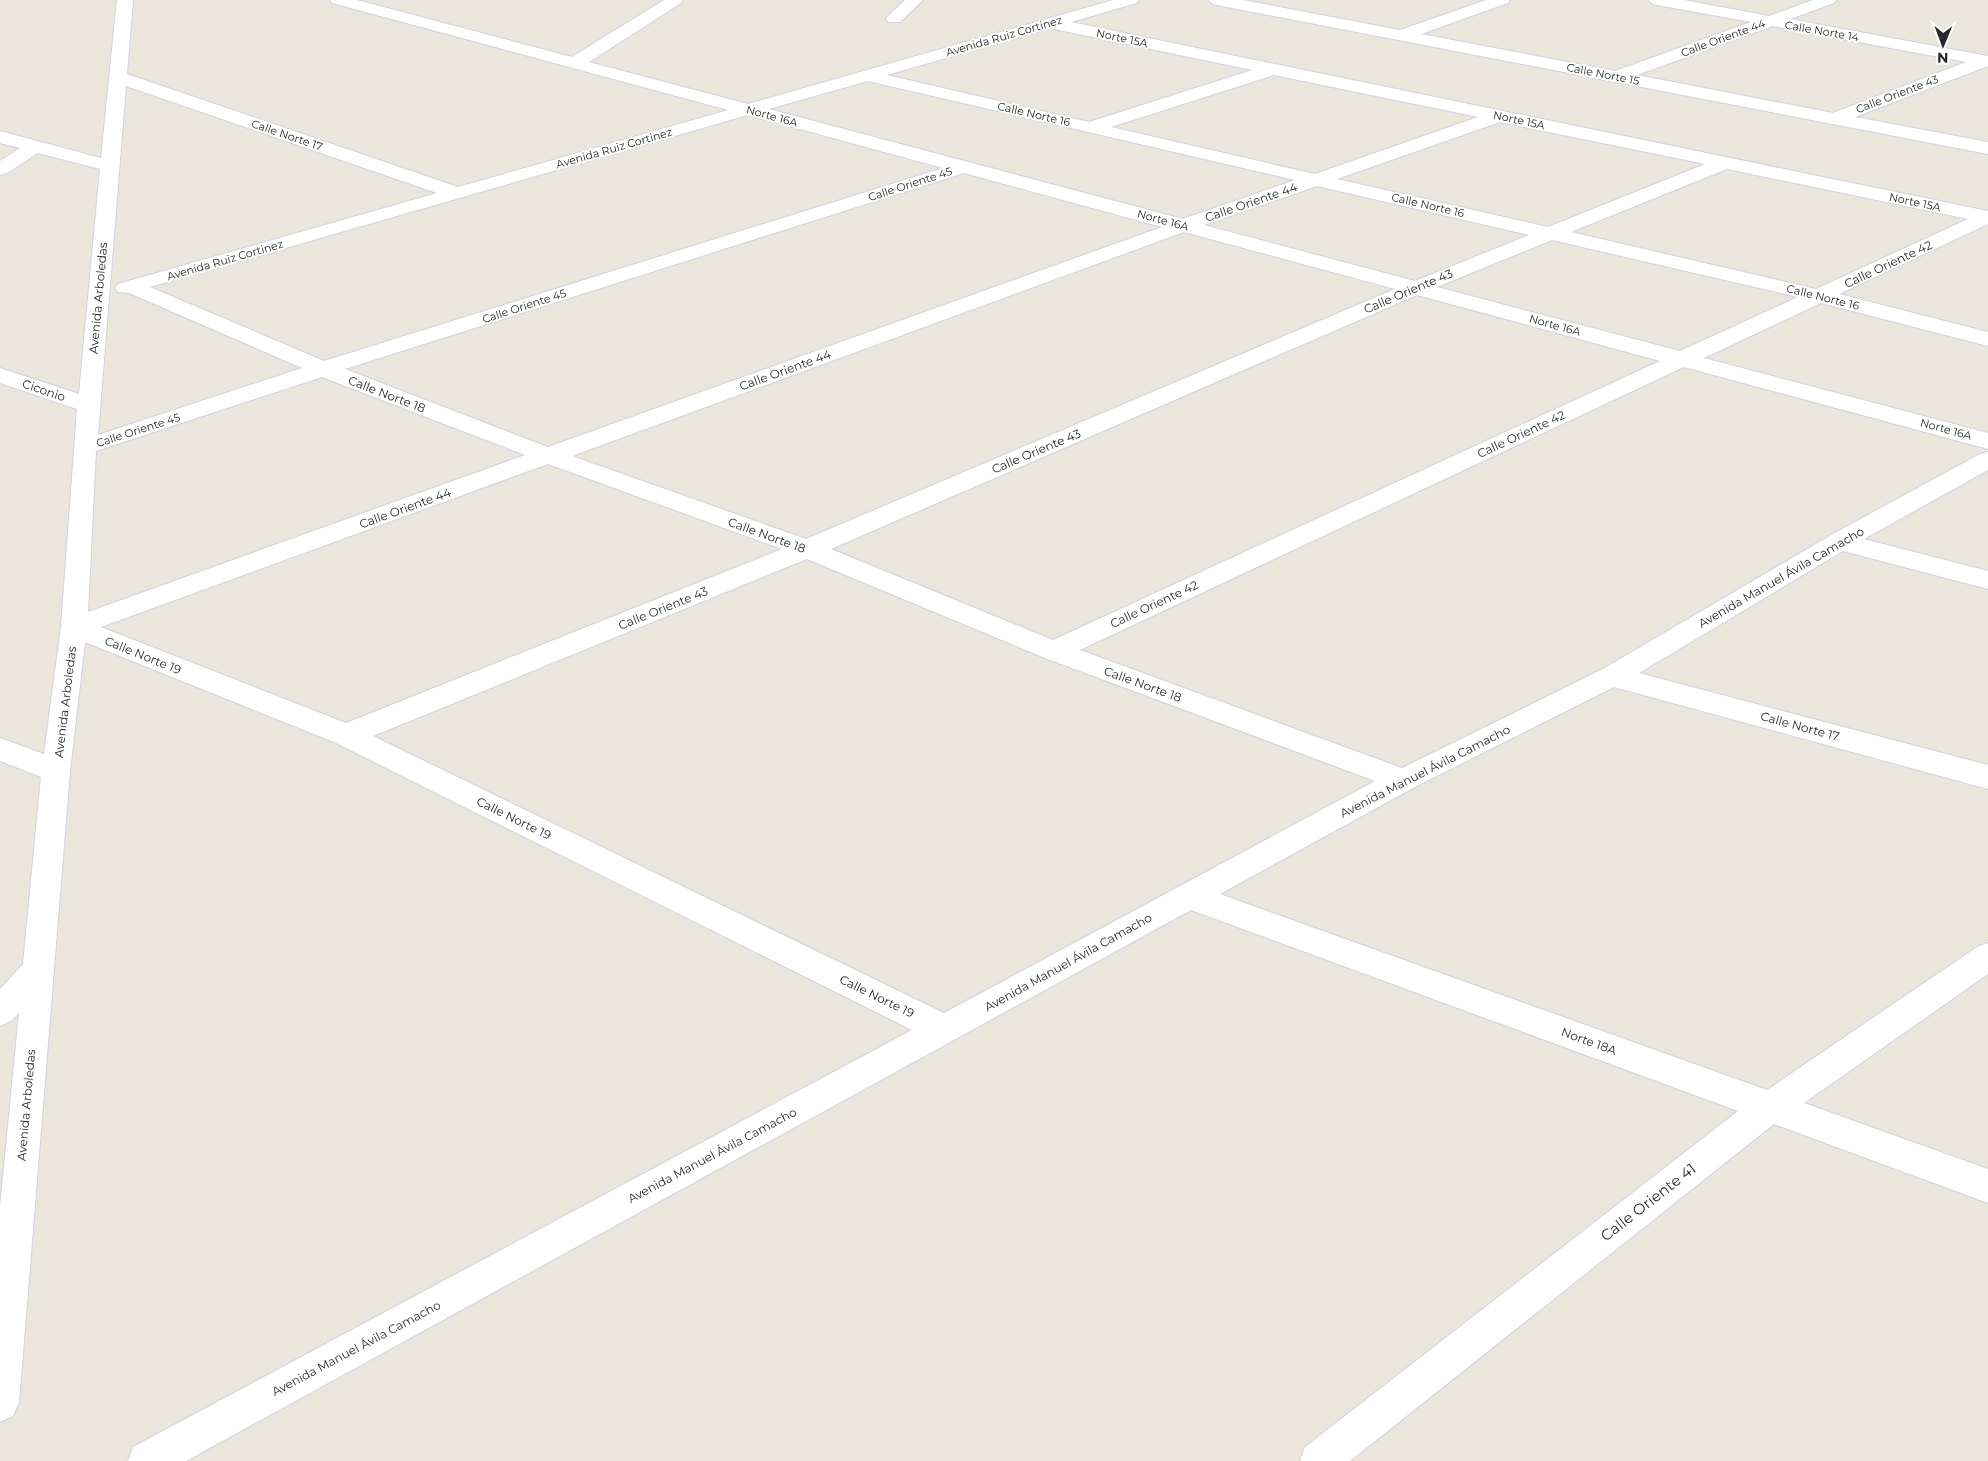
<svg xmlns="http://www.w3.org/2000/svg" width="1988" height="1461" viewBox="0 0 1988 1461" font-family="Montserrat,sans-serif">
<rect width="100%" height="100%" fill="#eae6db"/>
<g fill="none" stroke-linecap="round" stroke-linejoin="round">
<!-- street casing -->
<g stroke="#d1d1e0" stroke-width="2">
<g id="street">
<path d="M117,0H133L127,74L458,187L728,110L332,3L330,0H357L572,57L664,0H683L681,3L589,62L748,104L1113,0H1139L1137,3L1071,22L1988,211V224L1839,294L1988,332V346L1821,303L1704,358L1988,433V449L1684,367L1080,650L1402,768L1603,669L1831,535L1980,454L1988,452V470L1864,539L1988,571V589L1843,551L1639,673L1988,765V789L1614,687L1413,788L1220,894L1767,1090L1977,947L1988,943V974L1804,1103L1988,1169V1203L1774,1124L1350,1461H1300L1305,1447L1738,1111L1191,910L186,1461H128L133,1447L912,1030L336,743L85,642L70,771L19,1403L13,1416L0,1422V1207L19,1013L11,1021L0,1026V989L23,964L41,777L0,761V738L44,754L61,627L77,409L0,383V368L79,394L100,169L38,153L7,173L0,175V161L20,148L0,143V131L101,158ZM1051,28L1054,29L1252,70L1089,122L887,75ZM1274,75L1478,117L1315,174L1111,127ZM868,81L1295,180L1183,219L769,109ZM126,86L437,193L118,284L115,288L118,292L129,293L302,368L98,435ZM748,115L943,168L324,361L150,287ZM1500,122L1705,164L1548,227L1337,179ZM1727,169L1968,219L1816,289L1571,232ZM964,173L1162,227L548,447L345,369ZM1317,186L1529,235L1415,281L1204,225ZM1184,232L1395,289L806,539L572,456ZM1552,240L1798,297L1680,351L1437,287ZM1417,295L1660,361L1053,640L831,549ZM322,377L525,455L88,612L96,451ZM548,464L782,549L346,723L101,627ZM807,559L1045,658L1375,781L944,1013L373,736Z"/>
<polygon points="905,0 923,0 900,22 888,22 886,18"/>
<path d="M1209,0H1243L1400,30L1486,0H1510L1508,3L1421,34L1615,71L1751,22L1657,5L1651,3L1649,0H1684L1769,16L1813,0H1836L1834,3L1790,19L1988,56V66L1855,117L1988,142V154L1217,5L1211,3ZM1772,26L1966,62L1833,113L1637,75Z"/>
</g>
</g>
<!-- street -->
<use href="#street" fill="#fff" fill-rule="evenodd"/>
</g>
<g text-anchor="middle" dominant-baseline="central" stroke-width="4" stroke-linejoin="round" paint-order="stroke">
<!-- far-street labels -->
<g font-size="11" fill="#292929" stroke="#fff">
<text transform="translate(1822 31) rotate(10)">Calle Norte 14</text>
<text transform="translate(1004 36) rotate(-16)">Avenida Ruiz Cortinez</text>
<text transform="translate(1122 38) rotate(12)">Norte 15A</text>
<text transform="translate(1723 38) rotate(-20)">Calle Oriente 44</text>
<text transform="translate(1603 74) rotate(11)">Calle Norte 15</text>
<text transform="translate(1897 94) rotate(-21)">Calle Oriente 43</text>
<text transform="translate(1034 114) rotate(13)">Calle Norte 16</text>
<text transform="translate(772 116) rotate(15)">Norte 16A</text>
<text transform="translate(1519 120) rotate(12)">Norte 15A</text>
<text transform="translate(287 135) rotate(19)">Calle Norte 17</text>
<text transform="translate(614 148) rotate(-16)">Avenida Ruiz Cortinez</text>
<text transform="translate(910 184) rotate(-18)">Calle Oriente 45</text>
<text transform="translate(1915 202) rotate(12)">Norte 15A</text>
<text transform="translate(1428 205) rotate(13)">Calle Norte 16</text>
<text transform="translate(1163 220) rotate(15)">Norte 16A</text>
<text transform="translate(225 260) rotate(-16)">Avenida Ruiz Cortinez</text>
<text transform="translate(1823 297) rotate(14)">Calle Norte 16</text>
<text transform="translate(524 306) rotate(-18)">Calle Oriente 45</text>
<text transform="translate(1555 325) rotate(15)">Norte 16A</text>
<text transform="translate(1946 429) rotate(15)">Norte 16A</text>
<text transform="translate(138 430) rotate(-18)">Calle Oriente 45</text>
</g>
<!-- street labels -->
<g font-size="12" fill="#292929" stroke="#fff">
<text transform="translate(1251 202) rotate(-19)">Calle Oriente 44</text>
<text transform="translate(1888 264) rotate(-25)">Calle Oriente 42</text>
<text transform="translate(1408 291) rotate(-23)">Calle Oriente 43</text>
<text transform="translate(98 298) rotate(-85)">Avenida Arboledas</text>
<text transform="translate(785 370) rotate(-20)">Calle Oriente 44</text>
<text transform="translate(44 390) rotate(19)">Ciconio</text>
<text transform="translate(387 394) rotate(21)">Calle Norte 18</text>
<text transform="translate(1521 434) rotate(-25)">Calle Oriente 42</text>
<text transform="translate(1036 451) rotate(-23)">Calle Oriente 43</text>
<text transform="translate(405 508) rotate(-20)">Calle Oriente 44</text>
<text transform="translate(767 535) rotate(20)">Calle Norte 18</text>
<text transform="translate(1781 577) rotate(-30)">Avenida Manuel Ávila Camacho</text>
<text transform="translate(1154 604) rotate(-25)">Calle Oriente 42</text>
<text transform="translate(663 608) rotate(-22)">Calle Oriente 43</text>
<text transform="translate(143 655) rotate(22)">Calle Norte 19</text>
<text transform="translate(1143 684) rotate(20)">Calle Norte 18</text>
<text transform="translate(65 702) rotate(-83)">Avenida Arboledas</text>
<text transform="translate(1800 726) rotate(15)">Calle Norte 17</text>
<text transform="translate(1425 771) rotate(-27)">Avenida Manuel Ávila Camacho</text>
<text transform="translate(514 818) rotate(26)">Calle Norte 19</text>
<text transform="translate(1068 962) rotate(-29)">Avenida Manuel Ávila Camacho</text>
<text transform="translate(877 996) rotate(26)">Calle Norte 19</text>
<text transform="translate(1589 1041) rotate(20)">Norte 18A</text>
<text transform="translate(26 1105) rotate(-85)">Avenida Arboledas</text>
<text transform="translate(712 1155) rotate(-28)">Avenida Manuel Ávila Camacho</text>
<text transform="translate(356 1348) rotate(-28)">Avenida Manuel Ávila Camacho</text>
</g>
<!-- near-street labels -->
<g font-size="15" fill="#292929" stroke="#fff">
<text transform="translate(1648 1202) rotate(-38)">Calle Oriente 41</text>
</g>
</g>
<!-- north arrow -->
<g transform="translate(1943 45) rotate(181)" stroke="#ffffff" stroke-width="4" paint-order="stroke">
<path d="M0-4L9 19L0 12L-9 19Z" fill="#292929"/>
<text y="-8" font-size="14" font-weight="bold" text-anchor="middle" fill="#292929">N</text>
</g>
</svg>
